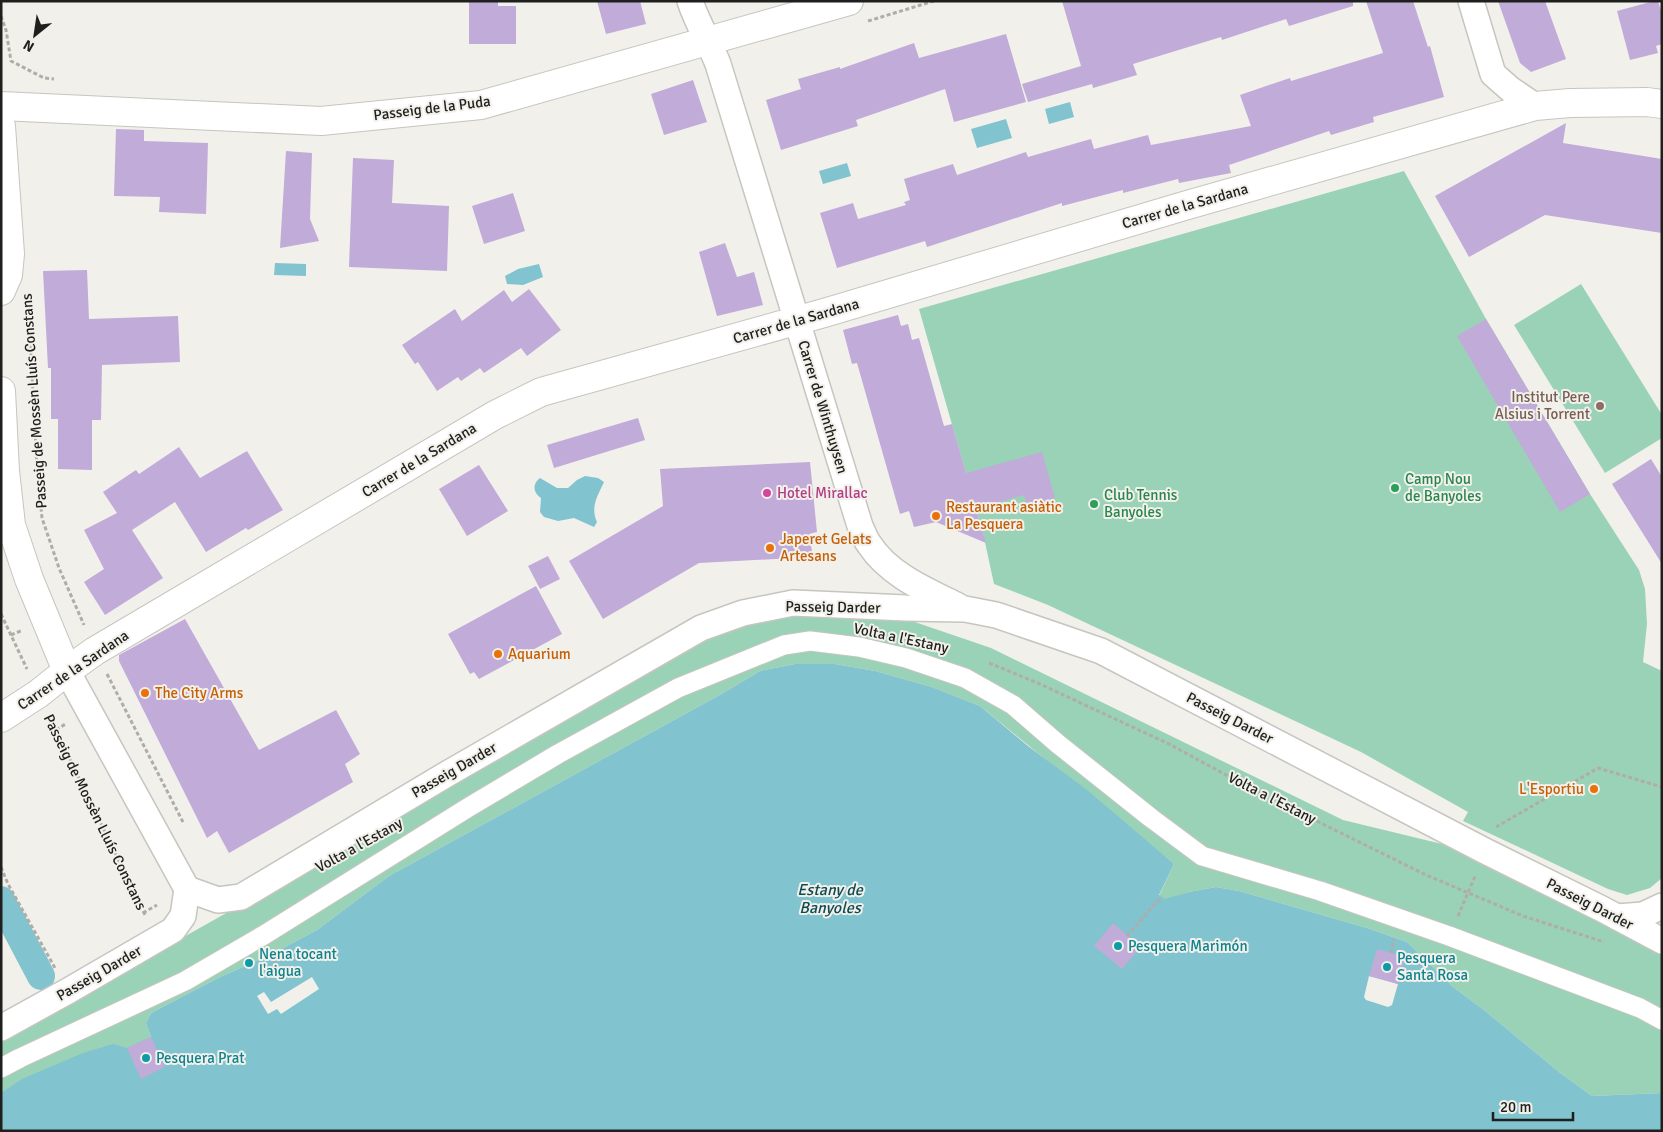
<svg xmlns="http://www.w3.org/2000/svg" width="1663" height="1132" viewBox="0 0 1663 1132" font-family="Signika,sans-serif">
<rect width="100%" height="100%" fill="#f2f0ea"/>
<!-- green -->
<g fill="#9ad2b7">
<polygon points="1404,171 1486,319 1590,494 1639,570 1645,589 1647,624 1643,662 1662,671 1662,878 1650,888 1627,895 1608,889 1463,821 1468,812 1361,752 1048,605 994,584 983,533 919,309"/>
<polygon points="1581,284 1662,415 1662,438 1605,473 1514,325"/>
<polygon points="829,614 906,619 991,648 1343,820 1442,844 1662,953 1662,1093 1592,1096 1559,1072 1484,1010 1453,987 1407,942 1367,928 1239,891 1216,887 1189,892 1165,900 1159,896 1174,864 980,706 932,687 875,671 835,664 795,664 760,671 718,696 389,876 317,930 270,955 218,978 151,1013 146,1023 151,1037 26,1131 1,1128 1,1040 434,796 701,640 768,617"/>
</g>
<!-- water -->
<g fill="#81c3ce">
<polygon points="1070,102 1074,117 1049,124 1045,109"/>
<polygon points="1006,119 1012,138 977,148 971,129"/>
<polygon points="847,163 851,176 823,184 819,171"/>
<polygon points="275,263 306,264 306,276 274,275"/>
<polygon points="539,264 543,277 523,285 507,284 505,276 518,269"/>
<path d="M585,476L598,478L604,482C598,495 590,507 597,522L594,527L574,518L558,521L544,517L540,512L541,498C533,493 532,484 540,478L557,488H568L577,480Z"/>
<polygon points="795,664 835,664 875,671 932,687 980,706 1028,746 1087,790 1174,864 1159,895 1165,899 1189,892 1216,887 1239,891 1367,928 1407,942 1453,987 1484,1010 1559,1072 1592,1096 1662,1093 1662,1131 1,1131 1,1093 22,1079 83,1053 113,1044 127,1048 151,1037 146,1023 151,1013 218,978 270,955 317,930 389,876 718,696 760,671"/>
</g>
<!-- pier -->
<g fill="#f2f0ea">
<polygon points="1369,976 1398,984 1392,1005 1388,1007 1366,1000 1364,997"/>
<polygon points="312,977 319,989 281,1014 277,1009 268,1014 257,996 264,992 271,1002"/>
</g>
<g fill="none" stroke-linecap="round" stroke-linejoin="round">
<!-- canal -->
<polyline stroke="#81c3ce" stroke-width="28" points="1,900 41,976"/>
</g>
<!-- building -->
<g fill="#c1abd9">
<polygon points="469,1 498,1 498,6 516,6 516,44 469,44"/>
<polygon points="597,1 640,1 646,24 606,34"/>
<polygon points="1062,1 1353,1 1353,6 1289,26 1286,19 1222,40 1221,37 1133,64 1137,75 1093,88 1092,84 1028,102 1022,84 1081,66"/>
<polygon points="1366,1 1413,1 1428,47 1430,46 1444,97 1373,117 1374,122 1331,135 1329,131 1229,165 1231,173 1179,183 1178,179 1123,193 1123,190 1062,206 1062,203 927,247 925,241 837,268 820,213 853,203 858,219 906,205 904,202 910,200 904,179 953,164 957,175 1026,152 1028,157 1091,139 1094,149 1148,135 1151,145 1251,126 1240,95 1290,78 1291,81 1383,53"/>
<polygon points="1498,1 1545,1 1566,59 1531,72 1520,63"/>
<polygon points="1654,1 1658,1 1662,14 1662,44 1656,46 1658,53 1630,60 1617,11"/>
<polygon points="1006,34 1026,102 954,122 945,89 856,120 858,126 781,150 766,100 801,89 798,79 840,67 840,69 914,43 919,58"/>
<polygon points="693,80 707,122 664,135 651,94"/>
<polygon points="1566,123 1563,143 1662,159 1662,233 1545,215 1469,257 1435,196"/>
<polygon points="116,129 144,130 144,141 208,143 206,214 159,212 160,197 114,196"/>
<polygon points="286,151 312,153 310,219 319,241 280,248"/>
<polygon points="353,158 394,160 392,203 449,206 447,271 349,267"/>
<polygon points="513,193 525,231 484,244 472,206"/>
<polygon points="725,243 737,277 754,272 763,305 717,316 699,252"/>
<polygon points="87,270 89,319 178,316 180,362 102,365 101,420 92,420 92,470 58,469 58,419 51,419 51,368 48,368 43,271"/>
<polygon points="529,289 561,330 527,356 521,348 484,373 480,368 461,381 458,377 437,391 418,362 415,364 402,345 455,309 462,321 504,290 512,302"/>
<polygon points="898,315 901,326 908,324 912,340 919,338 944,426 952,424 966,473 1042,452 1055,498 1027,506 1024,495 976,509 986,543 936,522 914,527 909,511 900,514 857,363 852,364 843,330"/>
<polygon points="1486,319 1590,494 1560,512 1457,336"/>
<polygon points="638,418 645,440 554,468 547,445"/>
<polygon points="179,447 200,478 247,451 283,510 248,530 246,528 206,552 175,502 132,530 163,578 105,615 84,582 104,569 84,530 117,513 103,492 136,470 139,474"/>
<polygon points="1651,459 1662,477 1662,564 1612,484"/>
<polygon points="810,462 817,532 809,534 813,557 699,563 603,619 569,561 663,506 660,469"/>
<polygon points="479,465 508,511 467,536 439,489"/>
<polygon points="548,556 560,579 540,589 528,566"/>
<polygon points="536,586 562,634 479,679 474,672 470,674 448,634"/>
<polygon points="185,619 259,750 336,710 360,754 345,764 353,782 229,853 217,831 207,838 119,661 119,655"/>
<polygon points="1113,923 1141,947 1122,969 1094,946"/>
<polygon points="1377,949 1405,957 1398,984 1369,976"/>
<polygon points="151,1037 165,1067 141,1079 127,1048"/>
</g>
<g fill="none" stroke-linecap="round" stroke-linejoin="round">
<!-- pedestrian casing -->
<g stroke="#c6c5bf" stroke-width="21">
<polyline id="pedestrian" points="1,1068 20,1058 185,981 264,935 469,807 558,754 678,688 784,645 810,641 859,647 906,658 965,678 1013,705 1058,744 1151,818 1202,856 1320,891 1449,936 1640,1008 1662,1020"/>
</g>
<!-- minor casing -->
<g stroke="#c6c5bf" stroke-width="28">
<g id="minor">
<path d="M690,1C697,23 710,43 718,64L860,526C863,532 865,539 869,544C889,575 926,590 958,606"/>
<polyline points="1471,1 1493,74 1510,89 1535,106"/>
<polyline points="67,671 187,889"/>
<polyline points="187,889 218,900 241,897 447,774 701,628 743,613 793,603 906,608 965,609 996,615 1101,651 1485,851 1602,909 1662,941"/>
<polyline points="1617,917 1643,915 1662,906"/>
<polyline points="1,1028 68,991 173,930 183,916 187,889"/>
</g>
</g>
<!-- tertiary casing -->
<g stroke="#c6c5bf" stroke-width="30">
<polyline id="tertiary" points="1,718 38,694 67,671"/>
</g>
<!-- secondary casing -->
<g stroke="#c6c5bf" stroke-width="30">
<g id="secondary">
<polyline points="1,106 321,121 481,105 849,1"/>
<polyline points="1,126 10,254 8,275 1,291"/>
<polyline points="1,391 5,471 11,525 29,579 67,671 95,651 495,415 541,392 824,313 1184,206 1535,106 1570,103 1647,102 1662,104"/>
</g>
</g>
<!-- path -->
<g stroke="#afada8" stroke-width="3" stroke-dasharray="4 2.5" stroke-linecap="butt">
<polyline points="1,16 6,30 11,61 44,78 54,79"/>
<polyline points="868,21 934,1"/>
<polyline points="28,300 37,468 42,518 59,568 84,625"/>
<polyline points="1,614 27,669"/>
<polyline points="11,635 23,630"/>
<polyline points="989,663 1040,684 1169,744 1252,789 1426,875 1523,916 1604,942"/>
<polyline points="107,674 184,824"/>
<polyline points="50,718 146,917"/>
<polyline points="56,730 67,723"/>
<polyline points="1496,827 1598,768 1662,787"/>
<polyline points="1,867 8,884 55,968"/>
<polyline points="143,913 157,905"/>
<polyline points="1458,916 1476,874"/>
<polyline points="1127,936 1161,897"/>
<polyline points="1391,953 1394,939"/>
<polyline points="271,956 282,974"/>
</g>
<!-- pedestrian -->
<use href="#pedestrian" stroke="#fff" stroke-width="19"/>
<!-- minor -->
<use href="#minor" stroke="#fff" stroke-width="25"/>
<!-- tertiary -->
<use href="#tertiary" stroke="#fff" stroke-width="28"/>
<!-- secondary -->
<use href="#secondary" stroke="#fff" stroke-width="28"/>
</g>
<!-- markers -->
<circle fill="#8d6e63" stroke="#f2f0ea" stroke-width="2" cx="1600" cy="406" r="5"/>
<g fill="#2e9e5b" stroke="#f2f0ea" stroke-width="2">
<circle cx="1395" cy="488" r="5"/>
<circle cx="1094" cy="504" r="5"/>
</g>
<circle fill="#d1479c" stroke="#f2f0ea" stroke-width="2" cx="767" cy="493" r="5"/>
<g fill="#e8710a" stroke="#f2f0ea" stroke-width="2">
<circle cx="936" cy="516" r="5"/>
<circle cx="770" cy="548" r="5"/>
<circle cx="498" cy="654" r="5"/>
<circle cx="145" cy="693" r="5"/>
<circle cx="1594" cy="789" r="5"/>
</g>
<g fill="#0f9aa8" stroke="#f2f0ea" stroke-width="2">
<circle cx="1118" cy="946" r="5"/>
<circle cx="249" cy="963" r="5"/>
<circle cx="1387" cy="967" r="5"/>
<circle cx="146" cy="1058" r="5"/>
</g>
<g text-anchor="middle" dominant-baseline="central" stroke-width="4" stroke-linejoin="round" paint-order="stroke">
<!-- street labels -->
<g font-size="15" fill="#1f1f1d" stroke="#f2f0ea">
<text transform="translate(432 108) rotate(-7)">Passeig de la Puda</text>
<text transform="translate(1185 206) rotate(-16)">Carrer de la Sardana</text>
<text transform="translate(796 321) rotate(-16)">Carrer de la Sardana</text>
<text transform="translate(34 401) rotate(-94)">Passeig de Mossèn Lluís Constans</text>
<text transform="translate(823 407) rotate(73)">Carrer de Winthuysen</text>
<text transform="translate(419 460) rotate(-31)">Carrer de la Sardana</text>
<text transform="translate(833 607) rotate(1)">Passeig Darder</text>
<text transform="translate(901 638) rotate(12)">Volta a l'Estany</text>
<text transform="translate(73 670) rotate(-34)">Carrer de la Sardana</text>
<text transform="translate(1230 718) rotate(27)">Passeig Darder</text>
<text transform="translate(454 770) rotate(-30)">Passeig Darder</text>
<text transform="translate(1272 798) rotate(27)">Volta a l'Estany</text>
<text transform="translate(95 812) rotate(64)">Passeig de Mossèn Lluís Constans</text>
<text transform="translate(359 845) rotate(-29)">Volta a l'Estany</text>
<text transform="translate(1590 904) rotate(27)">Passeig Darder</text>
<text transform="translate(99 973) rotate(-30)">Passeig Darder</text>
</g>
<!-- education labels -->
<g font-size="15" fill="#785e54" stroke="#f2f0ea" text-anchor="end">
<text x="1590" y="397">Institut Pere<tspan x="1590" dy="17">Alsius i Torrent</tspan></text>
</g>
<!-- leisure labels -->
<g font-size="15" fill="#27864d" stroke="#f2f0ea" text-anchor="start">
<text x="1405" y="479">Camp Nou<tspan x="1405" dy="17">de Banyoles</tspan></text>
<text x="1104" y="495">Club Tennis<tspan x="1104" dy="17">Banyoles</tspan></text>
</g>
<!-- hotel labels -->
<g font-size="15" fill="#b23c85" stroke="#f2f0ea" text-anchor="start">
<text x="777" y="493">Hotel Mirallac</text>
</g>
<!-- food labels -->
<g font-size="15" fill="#c56008" stroke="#f2f0ea" text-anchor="start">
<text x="946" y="507">Restaurant asiàtic<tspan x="946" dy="17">La Pesquera</tspan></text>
<text x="780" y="539">Japeret Gelats<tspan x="780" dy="17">Artesans</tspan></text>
<text x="508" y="654">Aquarium</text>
<text x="155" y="693">The City Arms</text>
<text x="1584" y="789" text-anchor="end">L'Esportiu</text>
</g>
<!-- culture labels -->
<g font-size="15" fill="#0d838f" stroke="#f2f0ea" text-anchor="start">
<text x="1128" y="946">Pesquera Marimón</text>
<text x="259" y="954">Nena tocant<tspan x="259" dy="17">l'aigua</tspan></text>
<text x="1397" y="958">Pesquera<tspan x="1397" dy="17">Santa Rosa</tspan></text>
<text x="156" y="1058">Pesquera Prat</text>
</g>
<!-- water labels -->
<g font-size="16" font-style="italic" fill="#0f4b53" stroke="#f2f0ea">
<text x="830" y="890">Estany de<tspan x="830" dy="18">Banyoles</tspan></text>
</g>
</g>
<!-- border -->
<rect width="1663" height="1132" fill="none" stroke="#1f1f1d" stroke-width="5"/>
<!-- north arrow -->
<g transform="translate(35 35) rotate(210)" stroke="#f2f0ea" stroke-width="4" paint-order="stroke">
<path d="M0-4L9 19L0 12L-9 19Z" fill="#1f1f1d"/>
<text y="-8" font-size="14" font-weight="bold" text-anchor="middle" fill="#1f1f1d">N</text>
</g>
<!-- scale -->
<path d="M1493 1112v8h80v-8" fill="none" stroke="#1f1f1d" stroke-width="2.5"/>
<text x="1500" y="1112" font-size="15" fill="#1f1f1d" stroke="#f2f0ea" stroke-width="4" paint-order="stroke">20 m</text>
</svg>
